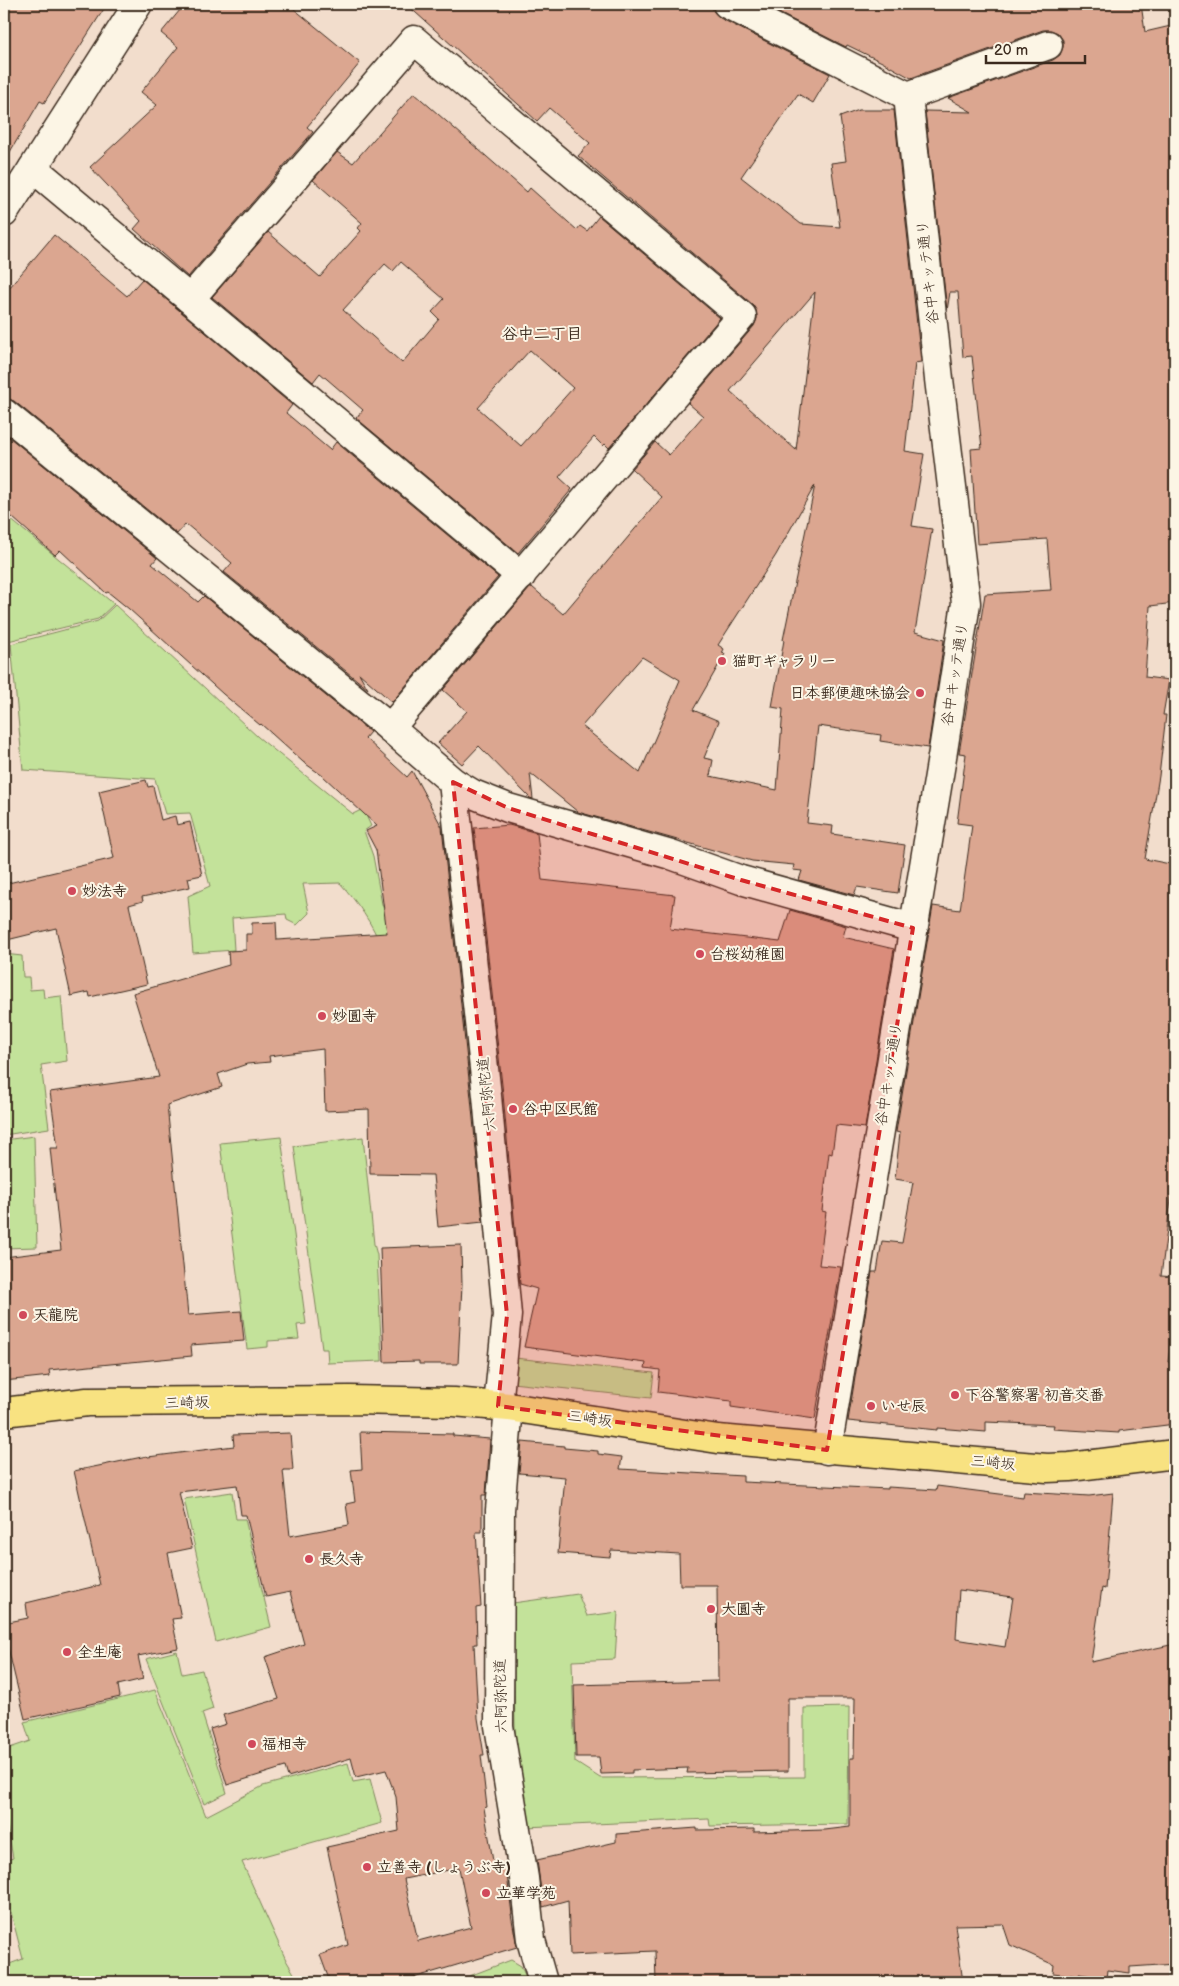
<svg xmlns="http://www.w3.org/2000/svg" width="1179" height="1986" viewBox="0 0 1179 1986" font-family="'Balsamiq Sans','Klee One',sans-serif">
<rect width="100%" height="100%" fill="#f2ddcc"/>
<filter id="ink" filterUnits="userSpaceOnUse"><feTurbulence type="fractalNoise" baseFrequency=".02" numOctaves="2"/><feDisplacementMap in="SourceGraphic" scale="10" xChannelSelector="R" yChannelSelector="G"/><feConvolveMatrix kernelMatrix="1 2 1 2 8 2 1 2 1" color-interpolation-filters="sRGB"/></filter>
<g filter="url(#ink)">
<!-- green -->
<g fill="#c3e29a" stroke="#7f865c">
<polygon points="4,514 114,604 98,619 4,642"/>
<path d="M115,605L258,737L353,814L363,809L371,826L364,831L373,856L382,904L396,943L382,948C372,923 358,903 340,883L303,884L309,913L297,925L287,920L286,914L232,918L234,950L193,953L188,896L210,886L190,813L165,814L155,779L23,770L11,644L98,621Z"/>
<polygon points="4,954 22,956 23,977 29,977 30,990 43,989 44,998 61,996 67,1061 41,1065 49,1128 4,1135"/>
<polygon points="34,1136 37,1247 4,1248 4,1140"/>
<polygon points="281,1137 306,1324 297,1325 299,1339 268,1341 268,1347 247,1349 220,1143"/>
<polygon points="363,1137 374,1244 377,1255 382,1361 328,1363 327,1349 322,1349 294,1146"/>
<polygon points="515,1358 654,1373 651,1398 512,1383"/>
<polygon points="232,1492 236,1519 245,1519 271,1627 216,1642 184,1499"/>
<polygon points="578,1594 587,1616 618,1612 615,1659 572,1661 575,1762 600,1778 804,1777 804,1708 849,1707 848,1824 710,1826 709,1819 525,1827 515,1731 513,1603"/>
<polygon points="177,1651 182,1674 202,1670 213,1709 202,1713 227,1793 204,1804 146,1659"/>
<polygon points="155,1690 206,1816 263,1786 348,1763 353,1782 370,1779 382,1823 242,1862 286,1960 299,1982 4,1982 4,1966 23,1959 11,1913 4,1914 4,1861 13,1858 4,1807 4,1750 30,1741 24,1722"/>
<polygon points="511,1960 521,1966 528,1982 454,1982"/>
</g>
<!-- building -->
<g fill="#dba690" stroke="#3b2a1e" fill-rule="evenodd">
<polygon points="4,4 107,4 44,103 40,101 4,162"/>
<polygon points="185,4 288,4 360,63 307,127 313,132 188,277 134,229 141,221 90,167 157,105 141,92 178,47 161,33"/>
<path d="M406,4H712L714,12L720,18L830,74L813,103L798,94L741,177L801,224L840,227L831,163L846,161L840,117L859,110H894L921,362L915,363L905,451L924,454L912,526L932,529L915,632L944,640L928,748L880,741L881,735L818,726L807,823L833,826L832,834L905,845L898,893L857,887L854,895L799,880L802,871L793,870L794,865L752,861L578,812L530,773L533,799L530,798L479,746L462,764L438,743L467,711L443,690L530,588L532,587L563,614L662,497L632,469L655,442L669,455L703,416L688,403L754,326L757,318L756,310L752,304L578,156L590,143L549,108L537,121ZM815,292L796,450L730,391ZM815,485L783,640H784L772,707L783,709L777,790L710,776L713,760L704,758L719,721L693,710L725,654L722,653L724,649L718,645L776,555ZM642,657L680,680L640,773L582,726Z"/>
<polygon points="761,4 1141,4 1145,32 1175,25 1175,603 1150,606 1145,677 1169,680 1163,715 1166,715 1159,776 1145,859 1175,865 1175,1052 1170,1120 1175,1120 1175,1168 1161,1276 1175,1277 1175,1312 1168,1362 1175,1363 1175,1424 1119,1431 1119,1433 1053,1429 1054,1425 986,1422 986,1432 937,1428 937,1430 848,1421 872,1272 877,1272 882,1241 902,1243 913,1182 895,1179 900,1133 896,1132 933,906 960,910 972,825 957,823 966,754 959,753 985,594 1051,590 1047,539 977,544 971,449 982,448 972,356 963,357 958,292 950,292 947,311 925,111 972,112 948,98 1053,60 1060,55 1063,47 1063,40 1058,33 1051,30 1043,30 911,78 882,62 847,45 846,47"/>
<path d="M414,93L527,192L530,188L577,230L580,226L587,231L599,216L720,318L609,448L605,444L603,446L594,437L559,477L572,489L518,553L356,418L363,410L320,373L313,382L212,297L268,232L320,277L361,231L358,228L362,223L313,180L337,152L353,163ZM401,262L444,299L432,312L439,319L402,363L343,310L385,264L393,271ZM530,350L573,388L521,446L478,408Z"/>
<polygon points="54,235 127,296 142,279 292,405 286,413 330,450 336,442 498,577 392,702 359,673 368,689 224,572 232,563 186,524 177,534 14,401 4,398 4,294"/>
<polygon points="4,433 157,558 152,564 198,602 204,596 370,732 365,738 407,777 412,771 442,827 471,1098 483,1222 438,1227 433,1175 370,1174 369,1109 325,1111 323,1049 269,1056 270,1062 247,1064 218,1074 222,1087 167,1105 188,1315 241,1311 244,1341 191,1345 192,1356 49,1370 50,1376 4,1381 4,1257 61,1250 50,1148 58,1148 50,1092 159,1077 133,993 229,965 228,951 246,950 246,934 252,934 252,923 276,922 277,940 387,933 376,850 366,831 377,826 323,776 303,762 261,724 260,725 223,694 129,609 108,592 106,593 60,550 55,555 4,510"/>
<polygon points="146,780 148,787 153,786 161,820 175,816 177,825 190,822 202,875 188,878 190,887 142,897 143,901 129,905 147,984 90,997 89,992 71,996 56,928 7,940 4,925 4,884 114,858 99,791"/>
<polygon points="509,825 537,833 542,880 675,895 670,929 780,942 790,910 846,926 843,937 894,949 865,1128 836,1125 832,1154 829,1153 822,1211 826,1212 819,1265 841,1267 815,1419 731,1407 731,1401 658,1392 660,1370 645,1368 646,1363 524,1347 537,1289 520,1284 503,1094 474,828"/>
<polygon points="461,1245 462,1285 458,1364 419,1364 419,1361 384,1362 380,1248"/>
<path d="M360,1432L453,1434V1436L490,1439L486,1495H482V1532H476L481,1607L476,1608L477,1644H474L478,1718L484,1755H481L487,1807L484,1808L494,1867H506L512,1914H511L517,1947L400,1982H330L320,1955L348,1945L327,1847L399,1831L396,1797L386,1770L356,1777L351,1758L288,1777L285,1767L227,1785L210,1729L226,1724L223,1715L279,1699L265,1657L304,1644L290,1592L266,1597L246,1515H241L237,1485L179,1492L192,1548L168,1553L181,1618L172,1619L178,1648L138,1656L143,1679L118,1685L120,1697L25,1719L4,1631V1623L28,1618L26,1603L100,1585L74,1471L147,1456L148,1457L234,1446L233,1435L290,1433L293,1470H283L290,1536L349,1525L346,1504L355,1502L351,1470L362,1469ZM459,1868L471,1927L418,1941L404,1879Z"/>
<path d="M522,1442L564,1446V1448L598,1451V1454L622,1457L620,1469L743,1476V1482L888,1489V1487L936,1490L937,1486L1023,1497L1024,1492L1089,1496L1113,1493L1105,1589L1102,1588L1091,1662L1175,1644V1964L1130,1967V1973L1107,1970L1106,1978L1079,1974V1976L1053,1973L1054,1965L1010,1945L1003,1924L955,1925L963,1982H656L655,1951L570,1955L568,1900L543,1907L537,1860L616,1842V1834L697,1828V1830L754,1829V1832L825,1830L850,1827V1758H854L855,1698H788V1771L687,1773L688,1768L632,1770V1773L601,1774L599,1757H576L574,1685L718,1681L717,1585H680L679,1554L611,1550L610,1557L558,1553L565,1477L519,1473ZM959,1590L1013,1597L1005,1647L956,1639Z"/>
</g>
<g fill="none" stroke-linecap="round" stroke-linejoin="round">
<!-- minor casing -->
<g stroke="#3b2a1e" stroke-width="31">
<g id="minor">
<polyline points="727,4 908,96"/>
<polyline points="908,96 1048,45"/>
<polyline points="33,168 521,576"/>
<polyline points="4,213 138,4"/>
<polyline points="190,299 414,40 742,316 390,728"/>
<polyline points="4,413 390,728 453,782 473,794 508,808 671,855 741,880 913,928"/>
<polyline points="453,782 487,1096 507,1315 498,1406"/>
<polyline points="509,1407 500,1510 499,1726 524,1878 531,1940 543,1982"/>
<polyline points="827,1450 943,751 966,603 939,379 908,96"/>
</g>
</g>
<!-- major casing -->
<g stroke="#3b2a1e" stroke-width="31">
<polyline id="major" points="4,1412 87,1402 350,1400 454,1402 509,1407 718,1439 1047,1468 1070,1467 1175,1454"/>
</g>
<!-- minor -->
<use href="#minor" stroke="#fcf5e5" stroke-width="28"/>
<!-- major -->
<use href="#major" stroke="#f8e281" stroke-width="28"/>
</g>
</g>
<!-- marked area -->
<path fill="#d62828" fill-opacity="0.2" stroke="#d62828" stroke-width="4" stroke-dasharray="10 6" stroke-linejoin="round" d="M453,782L508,808L741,880L913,928L827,1450L498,1406L507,1315Z"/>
<!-- markers -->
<g fill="#d1495b" stroke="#fcf5e5" stroke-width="2">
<circle cx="722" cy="661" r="5"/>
<circle cx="920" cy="693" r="5"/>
<circle cx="72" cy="891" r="5"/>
<circle cx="700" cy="954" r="5"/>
<circle cx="322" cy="1016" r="5"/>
<circle cx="513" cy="1109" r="5"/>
<circle cx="23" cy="1315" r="5"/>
<circle cx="955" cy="1395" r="5"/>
<circle cx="871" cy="1406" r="5"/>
<circle cx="309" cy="1559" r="5"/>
<circle cx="711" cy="1609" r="5"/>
<circle cx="67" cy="1652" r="5"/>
<circle cx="252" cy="1744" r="5"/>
<circle cx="367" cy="1867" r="5"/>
<circle cx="486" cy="1893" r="5"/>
</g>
<g text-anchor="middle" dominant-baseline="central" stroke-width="4" stroke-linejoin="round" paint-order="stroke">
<!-- street labels -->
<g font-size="15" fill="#3b2a1e" stroke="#fcf5e5">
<text transform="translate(928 272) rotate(-96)">谷中キッテ通り</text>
<text transform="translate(955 674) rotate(-81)">谷中キッテ通り</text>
<text transform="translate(889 1074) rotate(-81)">谷中キッテ通り</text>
<text transform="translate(487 1094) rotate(-96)">六阿弥陀道</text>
<text transform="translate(187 1403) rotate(-1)">三崎坂</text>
<text transform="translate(590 1419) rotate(8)">三崎坂</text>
<text transform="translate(993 1463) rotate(5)">三崎坂</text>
<text transform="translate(501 1696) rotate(-91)">六阿弥陀道</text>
</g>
<!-- poi labels -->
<g font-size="15" font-weight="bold" fill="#3b2a1e" stroke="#fcf5e5" text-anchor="start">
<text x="732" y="661">猫町ギャラリー</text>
<text x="910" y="693" text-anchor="end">日本郵便趣味協会</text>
<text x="82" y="891">妙法寺</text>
<text x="710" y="954">台桜幼稚園</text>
<text x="332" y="1016">妙圓寺</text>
<text x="523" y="1109">谷中区民館</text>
<text x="33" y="1315">天龍院</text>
<text x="965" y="1395">下谷警察署 初音交番</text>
<text x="881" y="1406">いせ辰</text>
<text x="319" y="1559">長久寺</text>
<text x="721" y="1609">大圓寺</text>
<text x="77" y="1652">全生庵</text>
<text x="262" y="1744">福相寺</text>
<text x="377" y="1867">立善寺 (しょうぶ寺)</text>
<text x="496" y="1893">立華学苑</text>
</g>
<!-- neighbourhood labels -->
<g font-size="16" font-weight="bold" fill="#3b2a1e" stroke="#fcf5e5">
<text x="542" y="334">谷中二丁目</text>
</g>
</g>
<!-- margin -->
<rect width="1179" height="1986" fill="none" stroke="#fcf5e5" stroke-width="20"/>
<rect x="10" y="10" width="1159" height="1966" fill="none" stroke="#3b2a1e" stroke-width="2" filter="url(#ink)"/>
<!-- scale -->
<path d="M986 55v8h99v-8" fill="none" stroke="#3b2a1e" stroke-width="2.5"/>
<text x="994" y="55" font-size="15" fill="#3b2a1e" stroke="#fcf5e5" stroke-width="4" paint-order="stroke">20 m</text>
</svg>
